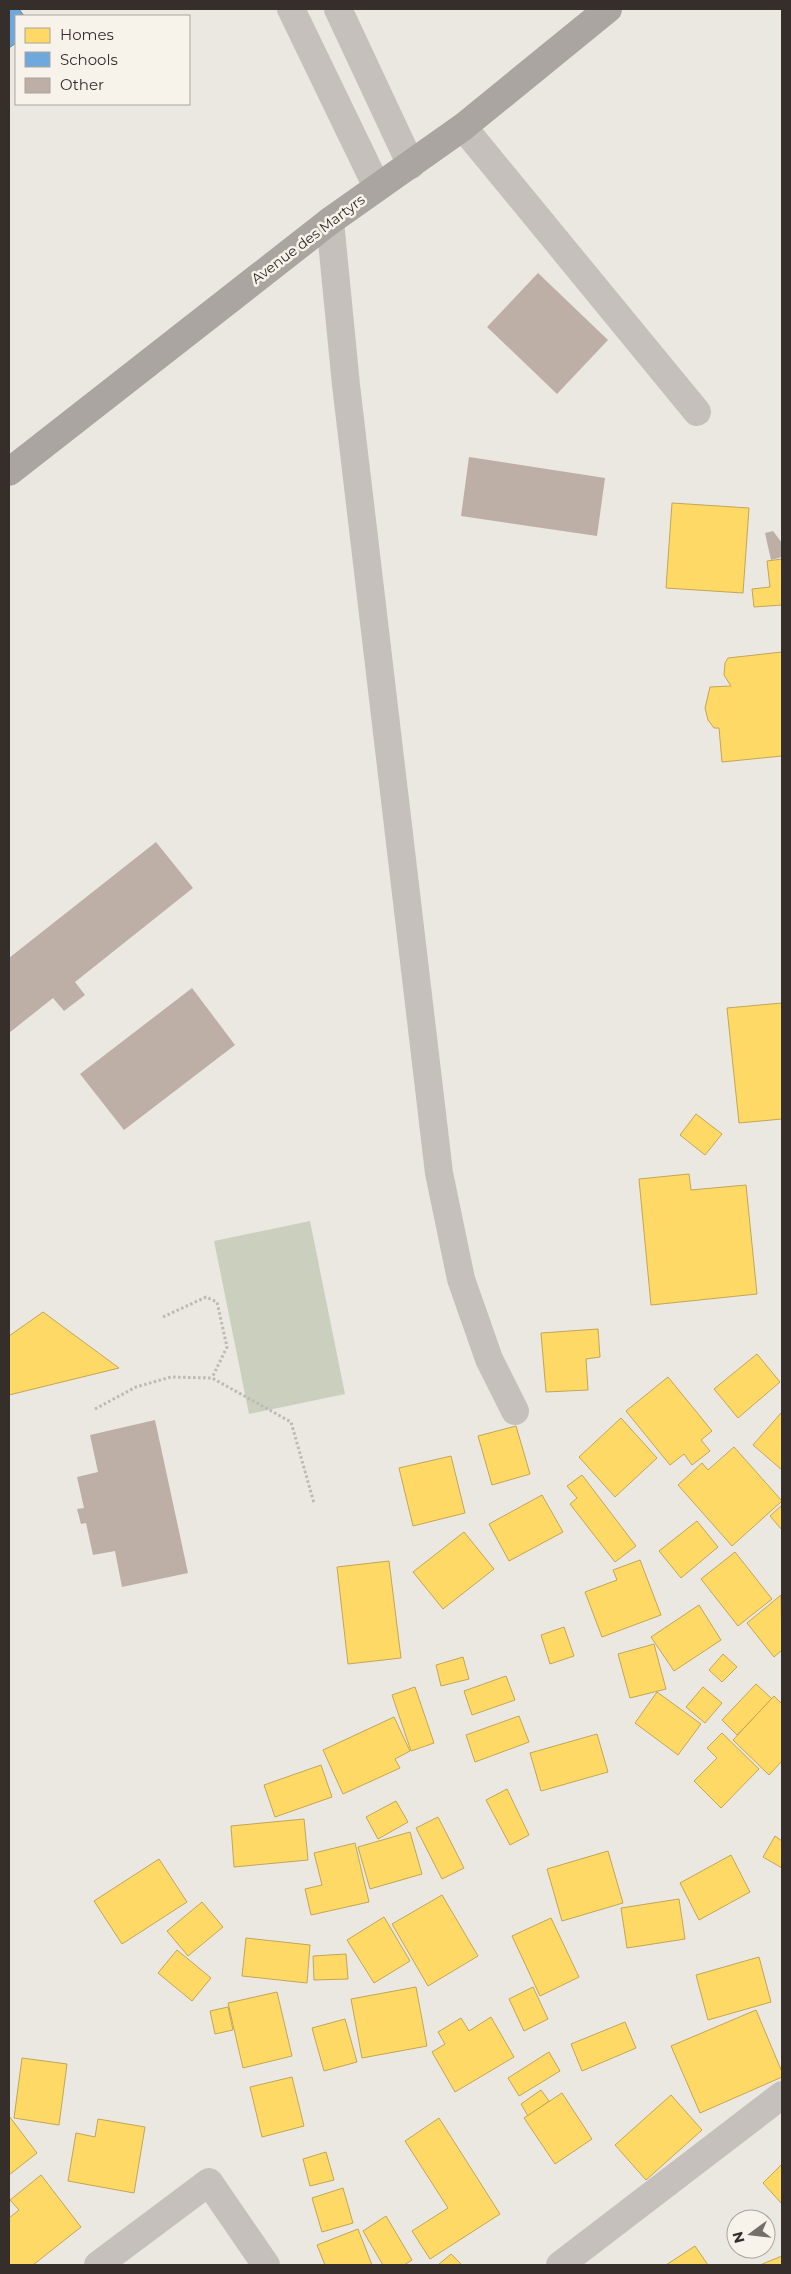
<svg xmlns="http://www.w3.org/2000/svg" width="791" height="2274" viewBox="0 0 791 2274" font-family="Montserrat,sans-serif">
<rect width="100%" height="100%" fill="#ebe8e2"/>
<!-- green -->
<polygon fill="#cbd0be" points="310,1221 345,1394 249,1414 214,1241"/>
<!-- homes -->
<g fill="#ffd966" stroke="#c2a654">
<polygon points="672,503 749,508 743,593 666,588"/>
<polygon points="782,559 782,605 754,607 752,589 770,587 767,561"/>
<polygon points="782,652 782,756 722,762 719,728 714,728 708,720 705,708 710,687 731,686 724,675 725,663 728,658"/>
<polygon points="782,1003 782,1119 739,1123 727,1008"/>
<polygon points="696,1114 722,1134 705,1155 680,1135"/>
<polygon points="689,1174 691,1190 746,1185 757,1294 651,1305 639,1179"/>
<polygon points="43,1312 119,1368 9,1395 9,1336"/>
<polygon points="598,1329 600,1357 586,1359 588,1390 546,1392 541,1333"/>
<polygon points="757,1354 780,1382 738,1418 714,1389"/>
<polygon points="668,1377 712,1431 701,1440 710,1451 692,1465 684,1454 670,1465 626,1411"/>
<polygon points="781,1413 782,1414 782,1470 753,1445"/>
<polygon points="621,1418 657,1458 615,1497 579,1457"/>
<polygon points="516,1426 530,1474 492,1485 478,1436"/>
<polygon points="734,1447 782,1501 732,1546 678,1485 702,1463 708,1470"/>
<polygon points="451,1456 465,1513 413,1526 399,1468"/>
<polygon points="582,1475 636,1546 615,1562 570,1504 577,1498 567,1486"/>
<polygon points="542,1495 563,1532 509,1561 489,1524"/>
<polygon points="782,1505 782,1530 770,1516"/>
<polygon points="697,1521 718,1547 681,1578 659,1551"/>
<polygon points="464,1532 494,1569 443,1609 413,1572"/>
<polygon points="735,1552 772,1599 738,1626 701,1579"/>
<polygon points="640,1560 661,1615 602,1637 585,1592 617,1580 613,1570"/>
<polygon points="389,1561 401,1658 348,1664 337,1567"/>
<polygon points="781,1595 782,1650 774,1657 747,1623"/>
<polygon points="699,1605 721,1640 674,1671 651,1637"/>
<polygon points="564,1627 574,1656 550,1664 541,1635"/>
<polygon points="654,1644 666,1689 630,1698 618,1654"/>
<polygon points="723,1654 737,1667 722,1682 709,1670"/>
<polygon points="463,1657 469,1679 441,1686 436,1665"/>
<polygon points="506,1676 515,1700 472,1715 464,1691"/>
<polygon points="756,1684 772,1699 737,1735 722,1720"/>
<polygon points="415,1687 434,1743 411,1751 392,1695"/>
<polygon points="703,1687 722,1703 705,1723 686,1707"/>
<polygon points="657,1692 701,1724 678,1755 635,1723"/>
<polygon points="774,1696 782,1704 782,1761 769,1775 733,1740"/>
<polygon points="519,1716 529,1742 475,1762 466,1735"/>
<polygon points="394,1717 410,1751 395,1759 400,1768 343,1794 323,1750"/>
<polygon points="722,1733 759,1769 721,1808 694,1781 717,1758 707,1748"/>
<polygon points="597,1734 608,1772 541,1791 530,1753"/>
<polygon points="321,1765 332,1797 275,1817 264,1785"/>
<polygon points="507,1789 529,1835 510,1845 486,1800"/>
<polygon points="396,1801 408,1822 378,1839 366,1817"/>
<polygon points="438,1817 464,1868 442,1879 416,1828"/>
<polygon points="304,1819 308,1860 234,1867 231,1826"/>
<polygon points="410,1832 422,1874 370,1889 358,1847"/>
<polygon points="775,1836 782,1841 782,1868 763,1857"/>
<polygon points="355,1843 369,1902 311,1915 305,1889 322,1885 314,1853"/>
<polygon points="608,1851 623,1903 562,1921 547,1869"/>
<polygon points="731,1855 750,1892 699,1920 680,1883"/>
<polygon points="159,1859 187,1902 122,1944 94,1901"/>
<polygon points="442,1895 478,1956 428,1986 392,1924"/>
<polygon points="679,1899 685,1939 627,1948 621,1908"/>
<polygon points="202,1902 223,1927 188,1956 167,1931"/>
<polygon points="384,1917 410,1961 374,1983 347,1940"/>
<polygon points="551,1918 579,1977 540,1996 512,1936"/>
<polygon points="246,1938 310,1945 307,1983 242,1976"/>
<polygon points="177,1950 211,1978 192,2001 158,1973"/>
<polygon points="346,1954 348,1979 314,1980 313,1956"/>
<polygon points="759,1957 771,2002 708,2020 696,1975"/>
<polygon points="416,1987 427,2046 362,2058 351,1999"/>
<polygon points="533,1987 548,2019 524,2031 509,1999"/>
<polygon points="277,1992 292,2056 243,2068 228,2003"/>
<polygon points="228,2007 233,2030 215,2034 210,2011"/>
<polygon points="756,2010 782,2072 782,2077 700,2113 671,2046"/>
<polygon points="491,2017 514,2057 455,2092 432,2052 445,2044 438,2032 461,2018 469,2031"/>
<polygon points="345,2019 357,2062 324,2071 312,2028"/>
<polygon points="625,2022 636,2048 582,2071 571,2044"/>
<polygon points="549,2052 560,2071 519,2096 508,2078"/>
<polygon points="22,2058 67,2064 59,2125 14,2118"/>
<polygon points="292,2077 304,2126 262,2137 250,2087"/>
<polygon points="541,2090 549,2101 528,2116 521,2104"/>
<polygon points="562,2093 592,2139 555,2164 524,2118"/>
<polygon points="671,2095 702,2130 646,2180 615,2145"/>
<polygon points="9,2116 37,2153 9,2175"/>
<polygon points="439,2118 500,2214 430,2259 412,2231 448,2208 405,2141"/>
<polygon points="98,2119 145,2127 134,2193 68,2181 76,2133 95,2137"/>
<polygon points="326,2152 334,2180 310,2186 303,2159"/>
<polygon points="782,2164 782,2204 763,2183"/>
<polygon points="41,2175 81,2227 33,2265 9,2265 9,2218 19,2210 10,2200"/>
<polygon points="343,2188 353,2223 322,2232 312,2198"/>
<polygon points="386,2216 412,2260 404,2265 383,2265 363,2231"/>
<polygon points="358,2229 372,2265 325,2265 317,2245"/>
<polygon points="695,2246 708,2265 666,2265"/>
<polygon points="451,2254 462,2265 438,2265"/>
<polygon points="782,2256 782,2265 760,2265"/>
</g>
<!-- schools -->
<polygon fill="#6fa8dc" stroke="#5e83a7" points="9,9 19,9 24,16 16,16 16,43 9,48"/>
<!-- building -->
<g fill="#bdafa6">
<polygon points="538,273 608,340 557,394 487,327"/>
<polygon points="469,457 605,478 597,536 461,516"/>
<polygon points="773,531 782,543 782,557 771,560 765,533"/>
<polygon points="156,842 193,888 75,982 85,995 64,1011 53,998 9,1033 9,958"/>
<polygon points="192,988 235,1045 124,1130 80,1074"/>
<polygon points="155,1420 188,1573 122,1587 115,1551 93,1555 86,1523 81,1524 77,1509 84,1508 77,1477 98,1472 90,1435"/>
</g>
<g fill="none" stroke-linecap="round" stroke-linejoin="round">
<!-- path -->
<g stroke="#bdb9b4" stroke-width="3" stroke-dasharray="2.5 2.5" stroke-linecap="butt">
<polyline points="163,1317 206,1297 217,1302 227,1347 212,1378"/>
<polyline points="95,1409 136,1387 171,1377 212,1378 291,1422 314,1503"/>
</g>
<!-- minor -->
<g stroke="#c5c0bb" stroke-width="28">
<polyline points="291,9 377,187"/>
<polyline points="338,9 411,165"/>
<polyline points="463,127 697,412"/>
<polyline points="330,221 346,385 439,1173 461,1279 489,1359 515,1411"/>
<polyline points="98,2265 209,2182 266,2265"/>
<polyline points="560,2265 782,2095"/>
</g>
<!-- major -->
<polyline stroke="#aaa5a0" stroke-width="28" points="9,472 330,221 463,127 608,9"/>
</g>
<g text-anchor="middle" dominant-baseline="central" stroke-width="5" stroke-linejoin="round" paint-order="stroke">
<!-- street labels -->
<g font-size="14" fill="#352e2a" stroke="#f8f3ea">
<text transform="translate(308 239) rotate(-37)">Avenue des Martyrs</text>
</g>
</g>
<!-- border -->
<rect width="791" height="2274" fill="none" stroke="#352e2a" stroke-width="20"/>
<!-- legend -->
<rect x="15" y="15" width="175" height="90" fill="#f8f3ea" stroke="#aaa49d"/>
<rect x="25" y="28" width="25" height="15" fill="#ffd966" stroke="#aaa49d"/>
<text x="60" y="40" font-size="15" fill="#352e2a">Homes</text>
<rect x="25" y="52" width="25" height="15" fill="#6fa8dc" stroke="#aaa49d"/>
<text x="60" y="65" font-size="15" fill="#352e2a">Schools</text>
<rect x="25" y="78" width="25" height="15" fill="#bdafa6" stroke="#aaa49d"/>
<text x="60" y="90" font-size="15" fill="#352e2a">Other</text>
<!-- north arrow -->
<g transform="translate(751 2234) rotate(255)"><circle r="24" fill="#f8f3ea" stroke="#aaa49d"/>
<path d="M0-4L9 19L0 12L-9 19Z" fill="#756f6a"/>
<text y="-8" font-size="14" font-weight="bold" text-anchor="middle" fill="#352e2a">N</text>
</g>
</svg>
